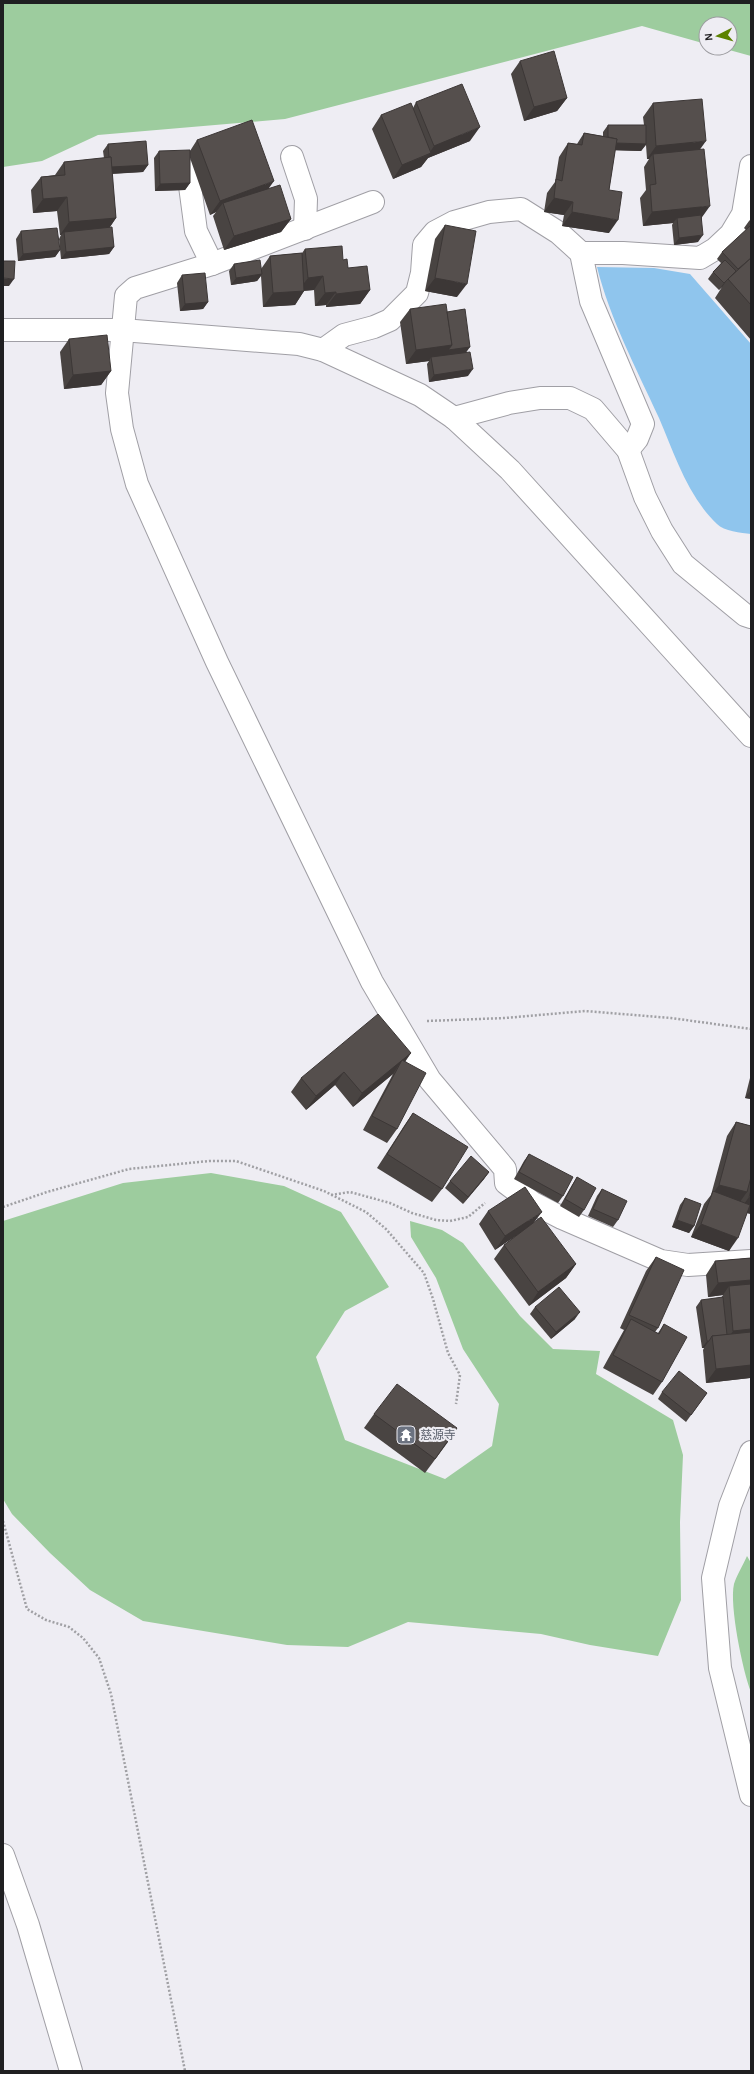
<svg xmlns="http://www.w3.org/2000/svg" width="754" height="2074" viewBox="0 0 754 2074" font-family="'Alegreya Sans','Noto Sans JP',sans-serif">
<rect width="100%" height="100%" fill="#eeedf3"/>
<!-- forest -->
<g fill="#9dcc9e">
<polygon points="3,3 751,3 751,56 722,48 730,48 730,24 706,24 706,44 642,26 285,119 98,135 42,161 3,167"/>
<polygon points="211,1173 284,1186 341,1212 389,1287 345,1311 316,1357 345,1440 445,1479 492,1446 499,1404 463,1349 436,1278 411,1237 410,1221 442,1230 463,1243 520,1316 553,1349 600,1351 596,1374 673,1420 683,1455 680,1522 681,1600 658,1656 590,1645 541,1634 408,1622 348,1647 287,1645 143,1621 90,1590 50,1553 12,1514 3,1499 3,1221 123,1183"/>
<path d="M747,1556L751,1563V1692C743,1672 729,1605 734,1584C737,1575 743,1565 747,1556Z"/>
</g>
<!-- water -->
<path fill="#8fc5ed" d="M597,267L654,268L690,274L751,344V534C741,533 724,531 717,524C688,497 674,453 659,418C636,368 610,319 597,267Z"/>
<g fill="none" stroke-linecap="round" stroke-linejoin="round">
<!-- minor casing -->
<g stroke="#a09fa5" stroke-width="24">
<g id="minor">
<polyline points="292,157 306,199 305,229"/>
<polyline points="188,171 196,231 212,264"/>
<polyline points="373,202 212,264 135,288 126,296 117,393 122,429 137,484 217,662 372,982 430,1080 505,1169 506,1183 533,1203 562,1218 661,1261 688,1265 751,1261"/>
<polyline points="581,253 623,253 700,258 715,249 731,234 743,214 751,166"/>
<polyline points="3,330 122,330 299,344 323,350 420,395 454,418 510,470 751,736"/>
<polyline points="323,350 344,335 374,327 390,320 417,293 422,273 424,245 435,232 454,222 489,212 521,209 559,233 581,253 591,301 643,424 637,439 628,450"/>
<polyline points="454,418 509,403 540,398 570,398 593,409 628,450 645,497 662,531 683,564 745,615 751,617"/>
<polyline points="751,1452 730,1506 713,1578 720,1668 751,1795"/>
<polyline points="3,1855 28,1925 71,2071"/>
</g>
</g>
<!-- path -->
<g stroke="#a0a0a4" stroke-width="2.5" stroke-dasharray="2 2" stroke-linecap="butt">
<polyline points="427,1021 505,1018 585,1011 671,1018 751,1029"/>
<polyline points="331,1195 350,1192 390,1203 412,1213 436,1220 450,1221 468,1217 485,1203"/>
<polyline points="3,1207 47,1192 129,1169 209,1161 236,1161 324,1191 366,1212 386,1229 424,1273 433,1299 448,1353 460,1375 456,1404"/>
<polyline points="3,1521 27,1609 46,1620 69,1627 83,1638 99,1658 111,1694 185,2071"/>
</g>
<!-- minor -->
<use href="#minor" stroke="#fff" stroke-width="22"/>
</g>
<!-- wall -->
<g fill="#494442">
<polygon points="520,61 567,98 557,111 524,121 511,74"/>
<polygon points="416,102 470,141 428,158 421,167 393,179 372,129 381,115 413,108"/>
<polygon points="653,103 700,149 702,218 698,242 674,245 672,225 673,223 643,226 640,198 646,190 644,167 649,159 647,159 646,145 641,151 615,150 609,190 609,233 562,226 564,215 544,212 547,193 555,182 559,157 568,143 577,144 584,133 603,136 603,132 608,125 644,125 643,117"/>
<polygon points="197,140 269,188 291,219 281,232 224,250 213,216 216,212 210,215 190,158 190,183 185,190 155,191 154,158 159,151 190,151"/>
<polygon points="108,144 148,165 143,172 112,174 116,218 110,227 114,247 109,254 61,259 59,239 61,235 60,235 57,211 33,213 31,190 41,177 55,175 64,162 104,158 103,151"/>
<polygon points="751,219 751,340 715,298 722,287 719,290 708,279 713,272 721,263 717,259 722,252 746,230 744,228 749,221"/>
<polygon points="445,225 457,297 425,291 435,239"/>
<polygon points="21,231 60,250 55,257 18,261 16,239"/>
<polygon points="305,249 343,260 348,268 370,290 360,304 326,307 326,305 315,306 314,290 304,291 295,305 263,307 261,276 257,281 231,285 229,271 234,264 261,269 270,256 302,253"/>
<polygon points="182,275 208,302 203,309 180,311 177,283"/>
<polygon points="410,309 447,312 466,352 468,376 429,382 427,364 429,361 406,364 400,322"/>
<polygon points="69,339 111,371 101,385 64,389 60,352"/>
<polygon points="411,1053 405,1062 397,1129 387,1143 363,1130 393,1074 353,1107 335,1085 306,1110 291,1092 301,1078"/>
<polygon points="751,1074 751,1099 745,1098"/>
<polygon points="413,1113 442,1189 432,1202 377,1168 404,1126"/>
<polygon points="736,1122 751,1126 751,1214 747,1213 729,1251 691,1237 704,1204 711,1195 727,1136"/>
<polygon points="529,1154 563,1196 558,1203 514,1179 524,1161"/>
<polygon points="489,1172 484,1179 463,1204 445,1188 450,1181"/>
<polygon points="577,1177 584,1210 579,1217 560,1206 572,1185"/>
<polygon points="602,1189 618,1220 613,1227 588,1216 597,1196"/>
<polygon points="685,1198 694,1226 689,1233 672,1227 680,1205"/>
<polygon points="488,1211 534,1223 576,1264 566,1278 529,1306 494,1259 504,1245 520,1233 495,1250 479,1224"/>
<polygon points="656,1257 658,1328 655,1332 658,1333 664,1324 662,1382 653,1395 603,1368 624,1330 620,1328 646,1271"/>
<polygon points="751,1258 750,1378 706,1383 703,1350 704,1348 702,1348 696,1307 701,1300 721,1298 723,1295 708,1297 706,1275 715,1261"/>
<polygon points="535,1307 575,1319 551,1339 530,1314"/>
<polygon points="662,1392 707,1393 686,1422 658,1399"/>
<polygon points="374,1414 448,1442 425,1473 364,1428"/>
</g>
<!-- shaded-wall -->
<g fill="#3c3736">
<polygon points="567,98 557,111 524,121 534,107"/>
<polygon points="480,127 470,141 428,158 421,167 393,179 402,165 428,155 434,146"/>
<polygon points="706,141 696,155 653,154 649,159 647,159 656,146"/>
<polygon points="608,143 646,144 641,151 603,150"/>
<polygon points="148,165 143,172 105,174 110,167"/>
<polygon points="274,181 264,195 223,203 216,212 210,215 220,201"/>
<polygon points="190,183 185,190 155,191 160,184"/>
<polygon points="67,197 57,211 33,213 43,199"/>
<polygon points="554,198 573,202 564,215 544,212"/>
<polygon points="710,206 700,220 677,218 673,223 643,226 652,212"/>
<polygon points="572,212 618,220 609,233 562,226"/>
<polygon points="116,218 107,231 64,232 61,235 60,235 69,222"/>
<polygon points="291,219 281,232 224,250 234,236"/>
<polygon points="703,235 698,242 674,245 679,238"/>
<polygon points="114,247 109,254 61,259 66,252"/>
<polygon points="60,250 55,257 18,261 23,254"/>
<polygon points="262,274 257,281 231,285 236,278"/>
<polygon points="323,276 314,290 298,291 308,278"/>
<polygon points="3,278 14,279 9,286 3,286"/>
<polygon points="435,278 467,284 457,297 425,291"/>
<polygon points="727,280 722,287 719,290 724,283"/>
<polygon points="370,290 360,304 326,307 336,294"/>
<polygon points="304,291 295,305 263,307 273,293"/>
<polygon points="336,292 326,305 315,306 325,293"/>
<polygon points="208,302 203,309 180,311 185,304"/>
<polygon points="452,345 470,347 465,354 431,357 429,361 406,364 416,350"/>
<polygon points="473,369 468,376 429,382 434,375"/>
<polygon points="111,371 101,385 64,389 73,375"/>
<polygon points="411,1053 401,1066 402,1060 393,1074 353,1107 362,1093"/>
<polygon points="344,1072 335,1085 306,1110 316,1096"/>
<polygon points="751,1090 751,1099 745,1098"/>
<polygon points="489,1172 484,1179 463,1204 468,1197"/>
<polygon points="719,1185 747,1192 737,1206 711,1196"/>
<polygon points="749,1197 751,1198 751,1214 739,1211"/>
<polygon points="542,1212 532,1225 495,1250 505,1236"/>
<polygon points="677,1220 694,1226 689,1233 672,1227"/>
<polygon points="701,1224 738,1238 729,1251 691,1237"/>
<polygon points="576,1264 566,1278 529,1306 538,1292"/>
<polygon points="751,1280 751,1292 729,1286 723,1295 708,1297 718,1283"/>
<polygon points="580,1312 575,1319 551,1339 556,1332"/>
<polygon points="751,1329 751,1342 724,1345 733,1331"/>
<polygon points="707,1341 709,1341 704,1348 702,1348"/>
<polygon points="751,1365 751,1377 750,1378 706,1383 716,1369"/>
</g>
<!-- building -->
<g fill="#554f4d" stroke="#3c3736">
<polygon points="554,51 567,98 534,107 520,61"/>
<polygon points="462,84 480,127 434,146 416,102"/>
<polygon points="702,99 706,141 656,146 653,103"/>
<polygon points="411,103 431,153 402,165 381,115"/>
<polygon points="252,120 274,181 220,201 197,140"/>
<polygon points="608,125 646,125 646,144 616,143 617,139 608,137"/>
<polygon points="584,133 617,139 609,190 622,192 618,220 572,212 573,202 554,198 556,179 562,181 568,143 582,145"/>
<polygon points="146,141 148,165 111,167 111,157 109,157 108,144"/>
<polygon points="704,149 710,206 652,212 650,185 656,184 653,154"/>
<polygon points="190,150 190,183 160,184 159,151"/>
<polygon points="111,157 116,218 69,222 67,197 43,199 41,177 65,175 64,162"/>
<polygon points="280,185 291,219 234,236 223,203"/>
<polygon points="701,215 703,235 679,238 677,218"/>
<polygon points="445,225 476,231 467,284 435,278"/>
<polygon points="750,226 751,227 751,258 738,269 722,252"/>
<polygon points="112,227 114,247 66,252 64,232"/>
<polygon points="57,228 60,250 23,254 21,231"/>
<polygon points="342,246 343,260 347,259 348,268 367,266 370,290 336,294 336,292 325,293 323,276 308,278 305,249"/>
<polygon points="302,253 304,291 273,293 270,256"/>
<polygon points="751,258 751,305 728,279"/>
<polygon points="260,260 262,274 236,278 234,264"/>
<polygon points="725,260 736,271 724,283 713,272"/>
<polygon points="3,261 15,261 14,279 3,278"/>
<polygon points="205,273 208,302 185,304 182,275"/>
<polygon points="446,304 452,345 416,350 410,309"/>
<polygon points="465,309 470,347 448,350 452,345 447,312"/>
<polygon points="107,335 111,371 73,375 69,339"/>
<polygon points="470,352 473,369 434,375 431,357"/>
<polygon points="378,1014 411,1053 362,1093 344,1072 316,1096 301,1078"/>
<polygon points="402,1060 426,1073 397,1129 372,1116"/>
<polygon points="413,1113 468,1147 442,1189 387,1154"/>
<polygon points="736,1122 751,1126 751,1177 747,1192 719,1185"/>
<polygon points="529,1154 573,1177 563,1196 519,1172"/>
<polygon points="471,1156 489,1172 468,1197 450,1181"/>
<polygon points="577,1177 596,1188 584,1210 565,1199"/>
<polygon points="525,1187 542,1212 505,1236 488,1211"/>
<polygon points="602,1189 627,1201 618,1220 593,1209"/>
<polygon points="751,1190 751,1198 749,1197"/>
<polygon points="713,1191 750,1205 738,1238 701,1224"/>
<polygon points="685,1198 701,1204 694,1226 677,1220"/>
<polygon points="541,1217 576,1264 538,1292 504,1245"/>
<polygon points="656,1257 684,1270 658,1328 629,1315"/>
<polygon points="751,1258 751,1280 718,1283 715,1261"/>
<polygon points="751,1284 751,1329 733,1331 729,1286"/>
<polygon points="559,1287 580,1312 556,1332 535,1307"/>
<polygon points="723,1297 727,1335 712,1336 709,1341 707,1341 701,1300"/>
<polygon points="631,1319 659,1334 664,1324 687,1337 662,1382 613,1355"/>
<polygon points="751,1332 751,1365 716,1369 712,1336"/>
<polygon points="679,1371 707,1393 691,1415 662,1392"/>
<polygon points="397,1384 457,1428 435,1459 374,1414"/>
</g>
<!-- icons -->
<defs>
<g id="temple-square" transform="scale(1)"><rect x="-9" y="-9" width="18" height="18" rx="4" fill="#6b7280" stroke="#eeedf3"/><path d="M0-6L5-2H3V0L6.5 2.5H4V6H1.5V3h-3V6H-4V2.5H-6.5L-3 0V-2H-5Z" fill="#fff"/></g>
</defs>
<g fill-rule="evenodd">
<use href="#temple-square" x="406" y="1435"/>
</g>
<g text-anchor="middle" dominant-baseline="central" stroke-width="4" stroke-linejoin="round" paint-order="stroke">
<!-- worship labels -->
<g font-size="12" fill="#5b616d" stroke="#eeedf3" text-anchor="start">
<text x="420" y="1435">慈源寺</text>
</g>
</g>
<!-- border -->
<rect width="754" height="2074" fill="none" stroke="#1f1f21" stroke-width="8"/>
<!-- north arrow -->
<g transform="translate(718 36) rotate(264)"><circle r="19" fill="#eeedf3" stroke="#9b9b9f"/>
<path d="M0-3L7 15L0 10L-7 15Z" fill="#5c8200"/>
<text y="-6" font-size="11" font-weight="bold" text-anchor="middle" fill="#1f1f21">N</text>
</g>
</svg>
